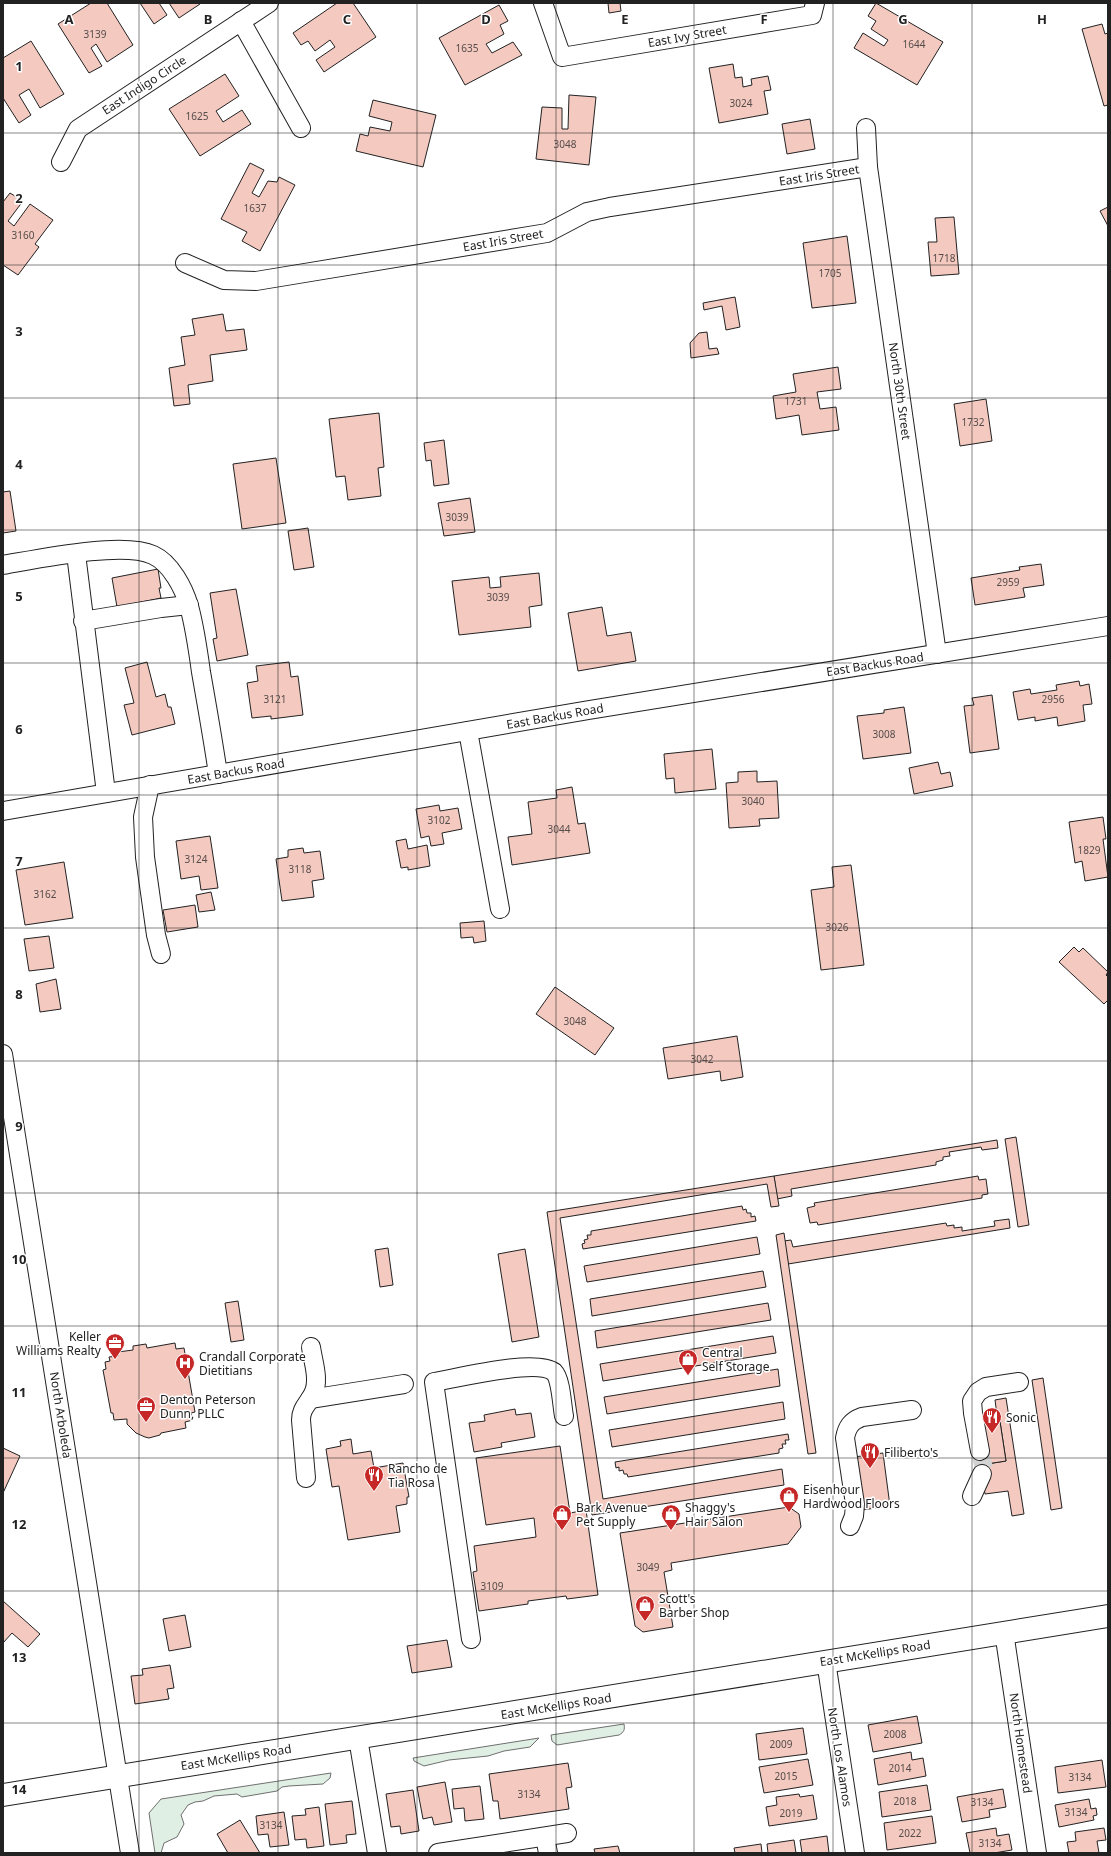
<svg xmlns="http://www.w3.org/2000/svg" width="1111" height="1856" viewBox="0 0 1111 1856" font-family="'Noto Sans',sans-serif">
<rect width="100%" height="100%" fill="#fff"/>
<!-- green -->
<g fill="#e0efe3" stroke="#6f6f6f">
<path d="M624,1724C625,1730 624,1732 619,1735L557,1745L552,1741L551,1735Z"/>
<polygon points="539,1738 530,1747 504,1751 488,1756 449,1760 424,1766 414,1761 413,1758"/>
<polygon points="331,1773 330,1778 323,1784 289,1786 282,1787 277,1791 242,1797 237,1794 214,1796 203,1801 195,1802 188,1805 181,1815 184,1824 177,1837 164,1843 161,1853 155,1853 149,1813 161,1799"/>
</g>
<!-- building -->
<g fill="#f3c9c0" stroke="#222">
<polygon points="91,3 107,3 133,45 107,62 96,44 91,48 102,66 89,73 58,24"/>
<polygon points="140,3 159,3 167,15 154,24"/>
<polygon points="169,3 200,3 200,4 179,18"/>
<polygon points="337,3 353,3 376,37 324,72 316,60 335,47 330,40 315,51 308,41 301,45 293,33"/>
<polygon points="604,3 620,3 621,11 609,13 608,3"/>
<polygon points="876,3 943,42 917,85 854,48 863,33 884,46 888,40 871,29 876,21 868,16"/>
<polygon points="499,5 508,21 500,25 504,34 486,44 492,53 513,42 522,55 465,85 439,38"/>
<polygon points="1102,24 1105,34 1108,33 1108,105 1104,106 1082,29"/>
<polygon points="31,41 64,94 40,108 29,89 19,95 31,115 19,123 3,98 3,58"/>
<polygon points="733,64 735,78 742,77 743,87 752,85 751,79 768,76 771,90 764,91 768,114 719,123 709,68"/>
<polygon points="225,74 239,96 216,111 223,122 242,110 251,124 200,156 169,109"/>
<polygon points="569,95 596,97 589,165 536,159 542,107 562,108 562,129 568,129"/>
<polygon points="373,100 436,115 423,167 356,151 360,134 368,136 370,127 390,131 392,122 369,116"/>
<polygon points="810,119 815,149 787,154 782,124"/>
<polygon points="250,163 264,170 252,193 259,197 268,181 277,182 279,177 295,185 260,251 242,241 247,232 221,219"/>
<polygon points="10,193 23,201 8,221 14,226 30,204 53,220 35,244 39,247 18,275 3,265 3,202"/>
<polygon points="1108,207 1108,226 1100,211"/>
<polygon points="954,217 959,274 931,276 928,242 937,242 935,218"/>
<polygon points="847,236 856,303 812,308 803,243"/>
<polygon points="735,297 740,327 726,330 722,306 704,310 703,303"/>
<polygon points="223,314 226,331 244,329 247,350 210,355 213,381 188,385 190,404 174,406 169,368 185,365 181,337 195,335 192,319"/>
<polygon points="707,332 709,349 717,348 719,354 691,358 690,343 699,333"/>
<polygon points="838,367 841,389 817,392 820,409 836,407 839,430 802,435 799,415 776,419 773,396 796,392 793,374"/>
<polygon points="986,399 992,441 960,446 954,404"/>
<polygon points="379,413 384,467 378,468 381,496 348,500 345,476 336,477 329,419"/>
<polygon points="444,440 449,484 434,486 431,460 426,461 424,443"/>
<polygon points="276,458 286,523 242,529 233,464"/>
<polygon points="10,491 16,531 3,533 3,492"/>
<polygon points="470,498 475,532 444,536 438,503"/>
<polygon points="308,528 314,567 294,570 288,531"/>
<polygon points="1041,564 1044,585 1023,588 1025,597 975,605 971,578 1020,570 1019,567"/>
<polygon points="158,569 161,588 159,588 161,598 117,607 112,578"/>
<polygon points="539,573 542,605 529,607 531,627 459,635 452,581 489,577 490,588 501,587 500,577"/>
<polygon points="236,589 248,655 217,661 213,639 217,638 210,593"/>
<polygon points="602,607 607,636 631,632 636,661 578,671 568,613"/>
<polygon points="147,662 156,697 165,694 168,707 171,707 175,724 132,735 124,705 134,703 125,668"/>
<polygon points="289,662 291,677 298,676 303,715 271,719 271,716 252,718 247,683 258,681 256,666"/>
<polygon points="1079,681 1080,686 1089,684 1092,704 1083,705 1085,721 1058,726 1057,717 1035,721 1035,717 1018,720 1013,692 1030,689 1031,694 1057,690 1056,685"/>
<polygon points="992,695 999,749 970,753 964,706 974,705 972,698"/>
<polygon points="904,707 911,753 863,759 857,716 884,713 884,710"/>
<polygon points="712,749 716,789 675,793 674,778 666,779 664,754"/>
<polygon points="938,762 941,774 950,772 953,786 914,794 909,768"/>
<polygon points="757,771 757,782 777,781 779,818 759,819 760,826 729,828 726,783 738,782 738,772"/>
<polygon points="572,787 578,824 585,823 590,853 512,865 508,837 532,834 528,802 557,798 556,790"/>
<polygon points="439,805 440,811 458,808 462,829 442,833 444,844 431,846 429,836 421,838 416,809"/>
<polygon points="1103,817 1106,839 1103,839 1108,877 1085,881 1082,861 1075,863 1069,822"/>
<polygon points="210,836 218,888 201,890 199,876 181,879 176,841"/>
<polygon points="406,839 408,849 427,845 430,866 408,870 408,867 401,868 396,841"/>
<polygon points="303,848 304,853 320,851 324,879 312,881 314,897 282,901 276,859 288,857 288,850"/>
<polygon points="64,862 73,918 25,925 16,870"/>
<polygon points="851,865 864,965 821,970 811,890 834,887 832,867"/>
<polygon points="211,892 215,910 199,912 196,895"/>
<polygon points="195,905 198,927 167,932 163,910"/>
<polygon points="484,921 486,941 474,943 473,937 461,938 460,923"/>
<polygon points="49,936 54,968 29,971 24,939"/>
<polygon points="1074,947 1079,952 1083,948 1108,972 1106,975 1108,977 1108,1000 1104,1004 1059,962"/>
<polygon points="56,979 61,1009 40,1012 36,984"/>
<polygon points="555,987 614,1028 595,1055 536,1014"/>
<polygon points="737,1036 743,1077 721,1081 720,1071 668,1079 663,1048"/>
<polygon points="1016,1137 1029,1225 1018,1227 1005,1139"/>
<polygon points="997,1140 998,1148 982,1150 981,1147 949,1152 950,1156 943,1157 943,1160 936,1162 936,1165 791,1189 792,1196 777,1199 774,1176"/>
<polygon points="774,1176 779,1206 771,1207 767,1184 560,1218 603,1499 782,1469 784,1485 592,1515 547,1212"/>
<polygon points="978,1176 979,1180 986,1179 988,1194 982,1195 982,1198 818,1225 817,1222 810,1223 807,1208 815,1206 814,1203"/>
<polygon points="742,1206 743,1210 746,1209 747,1213 751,1213 751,1217 755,1216 756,1221 583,1249 582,1244 585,1243 584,1240 588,1239 587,1235 591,1235 591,1231"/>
<polygon points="1009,1219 1010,1228 788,1264 784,1241 791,1240 793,1247 946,1223 947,1226 954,1225 954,1228 962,1227 962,1231 995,1226 994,1221"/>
<polygon points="784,1233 816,1453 808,1454 776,1235"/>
<polygon points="757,1237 760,1254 587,1282 584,1266"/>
<polygon points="388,1248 393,1285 380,1287 375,1250"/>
<polygon points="525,1249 539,1337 512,1342 498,1254"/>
<polygon points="763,1271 766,1287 592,1316 590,1299"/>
<polygon points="238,1301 244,1340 231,1342 225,1303"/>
<polygon points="768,1303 771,1320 597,1348 595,1331"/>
<polygon points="773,1336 776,1353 603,1381 600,1364"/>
<polygon points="175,1343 176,1349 184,1348 195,1412 191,1413 193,1420 185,1422 186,1428 161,1433 160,1435 149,1438 145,1437 136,1433 127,1424 127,1419 114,1420 113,1413 111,1413 103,1370 106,1369 105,1362 110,1361 109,1357 118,1356 118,1352 133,1350 133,1346 146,1344 147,1348"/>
<polygon points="778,1369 780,1386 607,1414 604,1397"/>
<polygon points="1043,1378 1062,1508 1051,1510 1032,1380"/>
<polygon points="1006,1398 1024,1514 1012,1516 1008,1491 985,1494 980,1465 1006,1461 999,1415 997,1415 995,1400"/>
<polygon points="783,1402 785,1419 612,1447 609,1430"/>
<polygon points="515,1409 516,1415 531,1413 535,1437 501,1443 502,1447 474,1452 469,1423 485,1421 484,1415"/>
<polygon points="999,1415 1006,1461 980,1465 978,1451 979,1418"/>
<polygon points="788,1434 789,1440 785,1440 786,1444 782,1444 783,1448 779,1449 779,1453 628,1477 627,1474 624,1474 623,1470 619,1471 619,1467 616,1468 615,1462"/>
<polygon points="351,1439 353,1454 371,1451 374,1468 403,1463 409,1497 407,1497 407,1504 396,1506 400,1532 348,1540 339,1486 332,1487 326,1449 341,1446 340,1441"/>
<polygon points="560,1446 570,1513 586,1510 598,1595 567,1599 566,1596 528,1601 528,1604 479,1611 473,1572 477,1571 474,1546 536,1537 534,1518 486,1525 476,1458"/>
<polygon points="3,1448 20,1456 3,1493"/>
<polygon points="883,1453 890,1506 862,1510 854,1457"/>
<polygon points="789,1507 799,1514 801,1527 788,1544 671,1563 672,1570 664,1572 673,1627 643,1632 635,1626 620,1533"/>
<polygon points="3,1601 40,1634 28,1647 12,1633 3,1643"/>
<polygon points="185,1615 191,1647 169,1651 163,1619"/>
<polygon points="447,1640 452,1667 412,1673 407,1646"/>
<polygon points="170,1665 174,1688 167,1689 169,1699 135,1704 131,1676 143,1675 142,1669"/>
<polygon points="917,1716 922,1743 873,1752 868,1725"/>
<polygon points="803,1728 807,1754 759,1760 756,1734"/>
<polygon points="911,1752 912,1760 923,1758 926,1776 878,1785 874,1759"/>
<polygon points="808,1759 813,1785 764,1793 759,1767"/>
<polygon points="1102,1760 1106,1787 1058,1793 1055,1767"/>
<polygon points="568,1763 572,1787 566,1788 569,1809 500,1819 498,1801 493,1801 489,1774"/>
<polygon points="445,1782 452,1822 434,1825 432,1817 423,1819 417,1787"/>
<polygon points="927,1785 931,1810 882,1817 879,1792"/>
<polygon points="480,1786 484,1819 465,1821 464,1808 454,1809 452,1789"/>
<polygon points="1003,1789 1006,1807 989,1810 990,1817 962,1822 957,1797"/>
<polygon points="413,1790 419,1831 401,1834 400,1826 391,1827 386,1794"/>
<polygon points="799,1794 800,1797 813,1795 817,1819 769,1826 766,1807 777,1805 776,1797"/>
<polygon points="1089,1799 1091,1809 1096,1808 1097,1815 1093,1816 1094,1820 1059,1827 1055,1805"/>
<polygon points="352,1801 356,1834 346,1835 347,1843 330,1845 325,1804"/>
<polygon points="319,1807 324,1846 307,1848 306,1839 295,1840 292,1816 306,1815 305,1809"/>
<polygon points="284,1812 289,1845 270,1847 268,1834 258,1835 256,1816"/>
<polygon points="932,1816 936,1843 887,1850 884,1823"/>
<polygon points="240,1820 260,1853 228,1853 217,1834"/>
<polygon points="996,1828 997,1836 1009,1834 1012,1850 994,1853 970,1853 966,1833"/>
<polygon points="1104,1828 1106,1840 1097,1841 1099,1853 1069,1853 1067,1842 1076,1841 1075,1832"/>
<polygon points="827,1836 829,1853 802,1853 800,1840"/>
<polygon points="794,1840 796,1853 768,1853 767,1844"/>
<polygon points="761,1844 762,1853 735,1853 734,1848"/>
<polygon points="618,1846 620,1853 595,1853 594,1849"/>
</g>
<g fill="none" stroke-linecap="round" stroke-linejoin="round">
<!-- minor-tunnel -->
<polyline stroke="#d3d3d3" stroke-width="18" stroke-dasharray="18 9" stroke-linecap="butt" points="980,1451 984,1469 982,1474"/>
<!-- minor casing -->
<g stroke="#222" stroke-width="20">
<g id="minor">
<polyline points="543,3 562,57 812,15 815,3"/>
<polyline points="241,21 301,128"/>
<polyline points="866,128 868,167 937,654"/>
<polyline points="61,162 78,129 269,3"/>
<polyline points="185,263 224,280 256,281 547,233 587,212 610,207 868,167"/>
<polyline points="76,554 106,793"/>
<path d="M3,565C38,559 123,541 153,555C171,563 184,589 189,606C195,628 198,650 201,672C207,706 213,740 218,774"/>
<polyline points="83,621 161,608 189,605"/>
<polyline points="468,731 500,909"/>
<polyline points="150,785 143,817 145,857 156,935 161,954"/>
<polyline points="3,811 589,710 1108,626"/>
<polyline points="3,1054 130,1853"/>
<polyline points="310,1399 404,1384"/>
<polyline points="980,1451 973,1413 972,1401 978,1392 986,1387 1019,1382"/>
<path d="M306,1478L301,1420C301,1408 308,1404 313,1394C320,1380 313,1362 311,1347"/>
<polyline points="972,1496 982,1474"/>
<path d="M850,1526L854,1516L855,1504L845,1438C847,1427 851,1421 862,1417L912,1410"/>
<polyline points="1004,1632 1037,1853"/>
<path d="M471,1639L434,1382C458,1378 536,1358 554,1372C561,1379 562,1406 564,1416"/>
<polyline points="826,1661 855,1853"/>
<polyline points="358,1738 377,1853"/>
<polyline points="545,1837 548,1853"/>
<polyline points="438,1853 567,1833"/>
</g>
</g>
<!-- major casing -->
<g stroke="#222" stroke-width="24">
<polyline id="major" points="3,1795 1108,1616"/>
</g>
<!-- minor -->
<use href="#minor" stroke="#fff" stroke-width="18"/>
<!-- major -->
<use href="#major" stroke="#fff" stroke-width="22"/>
</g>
<!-- grid -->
<path fill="none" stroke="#222" stroke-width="1" stroke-opacity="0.55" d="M139,3V1853M278,3V1853M417,3V1853M556,3V1853M694,3V1853M833,3V1853M972,3V1853M3,133H1108M3,265H1108M3,398H1108M3,530H1108M3,663H1108M3,795H1108M3,928H1108M3,1061H1108M3,1193H1108M3,1326H1108M3,1458H1108M3,1591H1108M3,1723H1108"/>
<!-- icons -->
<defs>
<g id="office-pin" transform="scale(1)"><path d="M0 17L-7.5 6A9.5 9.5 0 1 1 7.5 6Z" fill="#c62828" stroke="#fff"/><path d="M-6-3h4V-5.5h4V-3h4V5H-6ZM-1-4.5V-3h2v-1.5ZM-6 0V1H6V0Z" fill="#fff"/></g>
<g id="shop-pin" transform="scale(1)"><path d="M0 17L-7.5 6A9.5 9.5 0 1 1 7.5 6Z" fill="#c62828" stroke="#fff"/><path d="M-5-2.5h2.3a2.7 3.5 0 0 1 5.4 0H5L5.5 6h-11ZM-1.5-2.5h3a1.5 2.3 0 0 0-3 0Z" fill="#fff"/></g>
<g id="hospital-pin" transform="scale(1)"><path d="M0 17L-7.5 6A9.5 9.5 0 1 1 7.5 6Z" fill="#c62828" stroke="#fff"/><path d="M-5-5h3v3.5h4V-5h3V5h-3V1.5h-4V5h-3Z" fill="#fff"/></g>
<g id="restaurant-pin" transform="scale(1)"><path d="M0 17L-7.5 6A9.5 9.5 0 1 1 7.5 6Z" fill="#c62828" stroke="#fff"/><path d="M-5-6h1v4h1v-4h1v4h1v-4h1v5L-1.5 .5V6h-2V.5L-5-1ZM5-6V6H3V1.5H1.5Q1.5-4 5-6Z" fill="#fff"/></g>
</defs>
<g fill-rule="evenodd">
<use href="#office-pin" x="115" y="1343"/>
<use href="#shop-pin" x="688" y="1359"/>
<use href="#hospital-pin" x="185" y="1363"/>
<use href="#office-pin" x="146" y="1406"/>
<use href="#restaurant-pin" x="992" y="1417"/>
<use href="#restaurant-pin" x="870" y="1452"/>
<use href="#restaurant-pin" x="374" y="1475"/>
<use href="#shop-pin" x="789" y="1496"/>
<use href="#shop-pin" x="562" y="1514"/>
<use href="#shop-pin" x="671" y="1514"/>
<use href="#shop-pin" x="645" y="1605"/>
</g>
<g text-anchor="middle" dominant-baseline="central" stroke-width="3" stroke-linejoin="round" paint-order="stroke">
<!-- number labels -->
<g font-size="10" fill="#564c4a">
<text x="95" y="34">3139</text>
<text x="914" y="44">1644</text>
<text x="467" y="48">1635</text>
<text x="741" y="103">3024</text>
<text x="197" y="116">1625</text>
<text x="565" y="144">3048</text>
<text x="255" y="208">1637</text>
<text x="23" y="235">3160</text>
<text x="944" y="258">1718</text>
<text x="830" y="273">1705</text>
<text x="796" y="401">1731</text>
<text x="973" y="422">1732</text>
<text x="457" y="517">3039</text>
<text x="1008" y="582">2959</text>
<text x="498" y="597">3039</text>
<text x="275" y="699">3121</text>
<text x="1053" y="699">2956</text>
<text x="884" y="734">3008</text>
<text x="753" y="801">3040</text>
<text x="439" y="820">3102</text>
<text x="559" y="829">3044</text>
<text x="1089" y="850">1829</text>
<text x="196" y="859">3124</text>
<text x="300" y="869">3118</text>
<text x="45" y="894">3162</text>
<text x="837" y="927">3026</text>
<text x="575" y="1021">3048</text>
<text x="702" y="1059">3042</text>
<text x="648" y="1567">3049</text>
<text x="492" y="1586">3109</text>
<text x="895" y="1734">2008</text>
<text x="781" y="1744">2009</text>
<text x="900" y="1768">2014</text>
<text x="786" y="1776">2015</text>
<text x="1080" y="1777">3134</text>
<text x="529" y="1794">3134</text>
<text x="905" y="1801">2018</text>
<text x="982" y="1802">3134</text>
<text x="1076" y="1812">3134</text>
<text x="791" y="1813">2019</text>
<text x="271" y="1825">3134</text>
<text x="910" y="1833">2022</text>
<text x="990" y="1843">3134</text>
</g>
<!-- street labels -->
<g font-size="12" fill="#222" stroke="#fff">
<text transform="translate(687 36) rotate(-10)">East Ivy Street</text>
<text transform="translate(144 85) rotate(-33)">East Indigo Circle</text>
<text transform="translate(819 175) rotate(-9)">East Iris Street</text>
<text transform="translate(503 240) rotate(-10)">East Iris Street</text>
<text transform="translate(900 391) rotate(82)">North 30th Street</text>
<text transform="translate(875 664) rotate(-9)">East Backus Road</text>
<text transform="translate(555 716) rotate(-10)">East Backus Road</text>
<text transform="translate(236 771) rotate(-10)">East Backus Road</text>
<text transform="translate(61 1415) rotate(81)">North Arboleda</text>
<text transform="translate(875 1653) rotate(-9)">East McKellips Road</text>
<text transform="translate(556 1706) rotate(-9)">East McKellips Road</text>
<text transform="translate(1021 1743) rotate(82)">North Homestead</text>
<text transform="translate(236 1757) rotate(-9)">East McKellips Road</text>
<text transform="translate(840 1757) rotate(81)">North Los Alamos</text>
</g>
<!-- poi labels -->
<g font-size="12" fill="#222" stroke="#fff" text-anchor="start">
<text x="101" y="1336" text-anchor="end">Keller<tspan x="101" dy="14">Williams Realty</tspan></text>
<text x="702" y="1352">Central<tspan x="702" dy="14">Self Storage</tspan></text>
<text x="199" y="1356">Crandall Corporate<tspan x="199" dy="14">Dietitians</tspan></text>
<text x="160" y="1399">Denton Peterson<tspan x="160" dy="14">Dunn, PLLC</tspan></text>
<text x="1006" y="1417">Sonic</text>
<text x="884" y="1452">Filiberto's</text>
<text x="388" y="1468">Rancho de<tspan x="388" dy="14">Tia Rosa</tspan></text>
<text x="803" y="1489">Eisenhour<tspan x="803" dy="14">Hardwood Floors</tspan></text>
<text x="576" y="1507">Bark Avenue<tspan x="576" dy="14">Pet Supply</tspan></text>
<text x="685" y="1507">Shaggy's<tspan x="685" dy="14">Hair Salon</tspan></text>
<text x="659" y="1598">Scott's<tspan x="659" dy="14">Barber Shop</tspan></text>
</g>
</g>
<g font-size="13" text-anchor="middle" font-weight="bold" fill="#222" stroke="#fff" stroke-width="3" stroke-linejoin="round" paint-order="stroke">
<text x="69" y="24">A</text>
<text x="208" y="24">B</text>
<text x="347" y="24">C</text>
<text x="486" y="24">D</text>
<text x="625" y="24">E</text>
<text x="764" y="24">F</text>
<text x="903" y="24">G</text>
<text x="1042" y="24">H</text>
<text x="19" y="71">1</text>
<text x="19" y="203">2</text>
<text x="19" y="336">3</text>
<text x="19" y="469">4</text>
<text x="19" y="601">5</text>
<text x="19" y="734">6</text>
<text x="19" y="866">7</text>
<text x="19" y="999">8</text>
<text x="19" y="1131">9</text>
<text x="19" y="1264">10</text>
<text x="19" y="1397">11</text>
<text x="19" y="1529">12</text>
<text x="19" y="1662">13</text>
<text x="19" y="1794">14</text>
</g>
<!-- border -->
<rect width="1111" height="1856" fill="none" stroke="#222222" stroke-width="8"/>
</svg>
